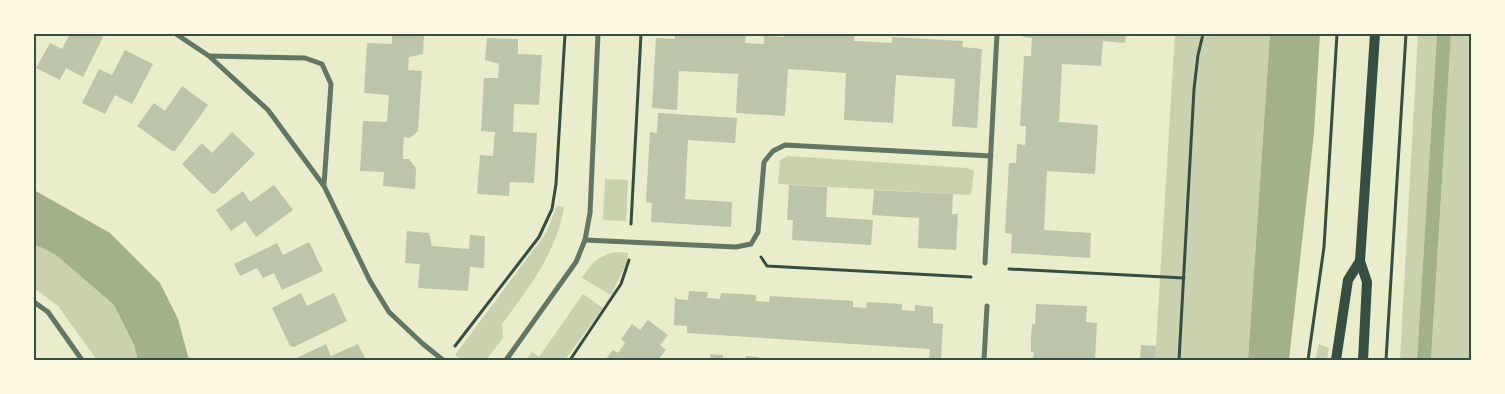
<svg xmlns="http://www.w3.org/2000/svg" width="1505" height="394" viewBox="0 0 1505 394" font-family="'Varela Round',sans-serif">
<rect width="100%" height="100%" fill="#e9edc9"/>
<!-- green -->
<g fill="#cad2ad">
<polygon points="1175,34 1270,34 1248,360 1155,360"/>
<polygon points="1418,34 1437,34 1417,360 1400,360"/>
<polygon points="1451,34 1471,34 1471,360 1431,360"/>
<polygon points="788,156 967,168 974,171 971,195 778,184 780,160"/>
<polygon points="605,179 628,180 626,221 603,220"/>
<path d="M557,206L564,207C557,252 528,289 502,324L503,338L486,360H462L455,355L546,233Z"/>
<polygon points="34,244 56,255 114,305 134,345 138,360 97,360 58,306 34,288"/>
<path d="M618,252L628,253L626,264L611,295L582,278C591,263 600,254 618,252Z"/>
<polygon points="583,294 603,308 565,360 526,360 532,352 539,357"/>
<polygon points="1319,344 1329,348 1327,360 1315,360"/>
</g>
<!-- water -->
<g fill="#a3b18a">
<polygon points="1270,34 1320,34 1314,133 1289,360 1248,360"/>
<polygon points="1437,34 1451,34 1431,360 1417,360"/>
<polygon points="34,190 110,233 160,283 178,319 189,360 138,360 134,345 114,305 56,255 34,244"/>
</g>
<!-- building -->
<g fill="#bcc5a7">
<polygon points="70,34 96,34 103,37 83,77 66,68 60,80 36,68 50,43 62,49"/>
<polygon points="392,34 424,34 423,54 409,57 408,70 422,71 418,131 410,138 404,137 403,148 403,159 409,159 416,168 415,189 383,186 384,172 360,171 363,121 387,122 389,95 364,93 367,43 392,44"/>
<polygon points="675,34 746,36 745,43 764,44 764,36 784,37 784,34 854,34 854,41 892,43 892,37 963,41 962,47 982,49 977,128 952,126 955,79 896,75 893,123 844,120 846,73 788,69 785,116 736,113 738,74 679,71 677,110 652,108 656,38 675,39"/>
<polygon points="1024,34 1126,34 1125,43 1103,41 1101,66 1062,64 1059,122 1098,125 1095,174 1047,171 1044,230 1091,233 1090,258 1011,253 1012,234 1005,233 1009,163 1016,163 1017,144 1025,145 1026,126 1020,126 1024,56 1031,56 1032,38 1023,37"/>
<polygon points="487,38 518,39 518,54 542,55 539,105 514,104 513,132 537,133 534,183 510,182 509,196 477,194 480,155 493,156 495,132 481,131 484,78 498,78 499,64 485,60"/>
<polygon points="125,50 153,64 132,104 115,95 105,114 82,103 99,69 112,75"/>
<polygon points="182,86 208,105 175,151 172,151 137,126 154,103 165,111"/>
<polygon points="658,113 737,118 735,143 688,140 685,199 732,202 731,227 651,222 652,203 646,202 650,132 657,133"/>
<polygon points="232,132 255,154 216,193 212,194 182,164 202,143 212,153"/>
<polygon points="274,185 293,210 256,237 245,221 231,231 216,210 243,191 250,202"/>
<polygon points="789,185 827,187 826,217 873,220 871,245 792,240 793,220 787,220"/>
<polygon points="874,190 953,194 952,214 958,214 956,250 918,248 919,218 872,215"/>
<polygon points="407,231 429,233 432,246 469,249 470,235 485,236 484,268 470,267 468,291 418,288 420,264 405,263"/>
<polygon points="309,242 323,271 282,290 274,273 263,278 257,268 240,276 234,264 277,243 283,255"/>
<polygon points="689,291 708,292 707,298 720,299 721,293 756,295 756,301 769,302 770,296 853,301 853,307 866,308 867,302 902,304 902,310 915,311 915,305 933,307 933,323 943,324 941,360 929,359 930,349 687,333 687,326 674,325 675,296 677,299 688,300"/>
<polygon points="301,293 307,306 334,293 347,321 294,347 290,346 272,308"/>
<polygon points="1036,304 1087,306 1086,322 1097,323 1095,360 1033,360 1034,352 1031,352 1031,338 1032,324 1035,324"/>
<polygon points="648,320 668,335 660,345 666,350 658,360 605,360 613,350 618,353 625,343 621,339 632,324 640,330"/>
<polygon points="326,344 331,356 358,344 366,360 298,360 297,358"/>
<polygon points="1141,345 1156,346 1155,360 1140,360"/>
<polygon points="710,354 723,355 723,360 710,360"/>
<polygon points="746,356 759,357 759,360 746,360"/>
</g>
<g fill="none" stroke-linecap="round" stroke-linejoin="round">
<!-- path -->
<g stroke="#344e41" stroke-width="3">
<polyline points="631,224 641,34"/>
<polyline points="761,257 767,266 971,277"/>
<polyline points="1009,269 1184,278"/>
<polyline points="455,346 539,237 552,209 556,184 565,34"/>
<polyline points="570,360 621,284 629,260"/>
<polyline points="1179,360 1194,89 1198,55 1203,34"/>
<polyline points="1308,360 1324,247 1337,34"/>
<polyline points="1386,360 1406,34"/>
</g>
<!-- minor -->
<g stroke="#617663" stroke-width="5">
<polyline points="176,34 209,56 268,110 324,186 370,281 389,312 423,344 443,360"/>
<polyline points="210,56 305,58 322,64 331,84 324,185"/>
<polyline points="585,240 736,247 751,244 758,232 764,162 773,151 785,145 991,156"/>
<polyline points="985,263 997,34"/>
<polyline points="34,302 48,312 82,360"/>
<polyline points="506,360 576,262 585,240 590,213 598,34"/>
<polyline points="984,360 987,306"/>
</g>
<!-- secondary -->
<g stroke="#344e41" stroke-width="10">
<polyline points="1336,360 1348,280 1360,261"/>
<polyline points="1363,360 1367,282 1360,261 1375,34"/>
</g>
</g>
<!-- border -->
<rect width="1505" height="394" fill="none" stroke="#fefae0" stroke-width="70"/>
<rect x="35" y="35" width="1435" height="324" fill="none" stroke="#344e41" stroke-width="2"/>
</svg>
